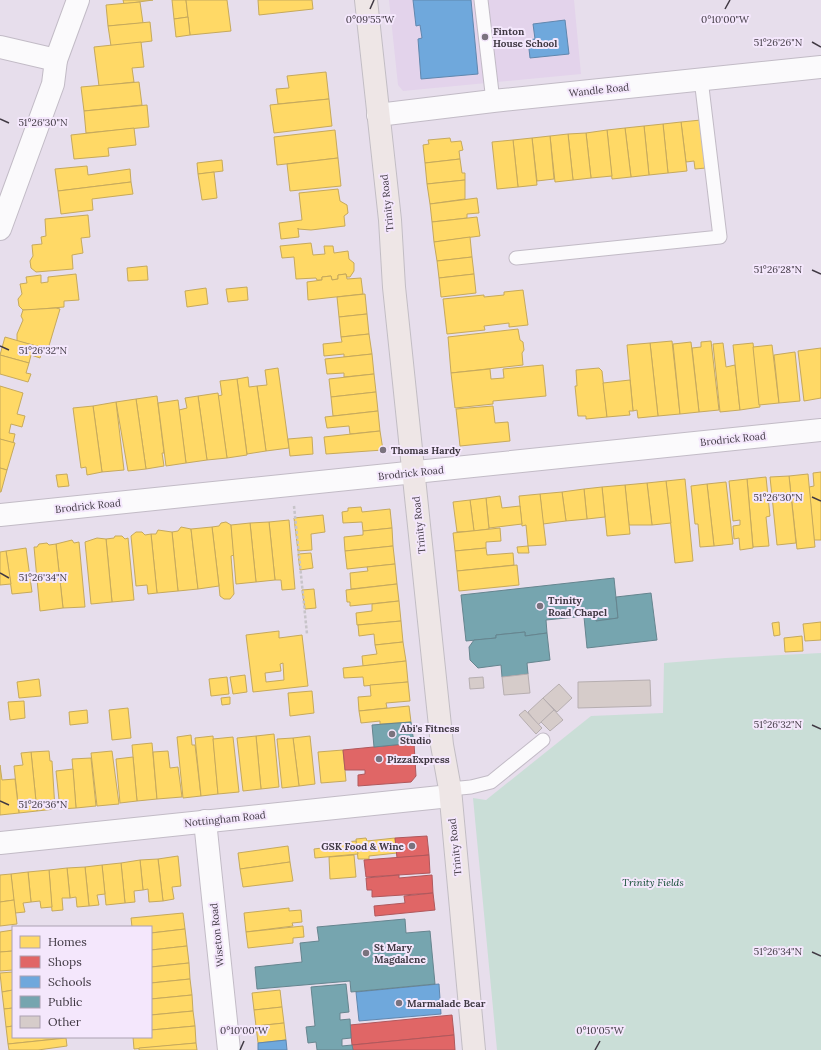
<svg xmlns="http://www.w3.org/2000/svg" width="821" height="1050" viewBox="0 0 821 1050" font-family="Lora,serif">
<rect width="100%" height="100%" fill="#e7deec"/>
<!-- built -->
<polygon fill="#e3d3eb" points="389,0 574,0 581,74 403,91 398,85"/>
<!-- green -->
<polygon fill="#caded7" points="821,653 821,1050 497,1050 473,798 486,800 591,716 663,713 664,663 726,658"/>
<!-- homes -->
<g fill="#ffd966" stroke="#c6a95c" fill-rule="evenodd">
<polygon points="123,0 153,0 124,4"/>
<polygon points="172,0 186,0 188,17 174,19"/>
<polygon points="186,0 227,0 231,31 190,35"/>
<polygon points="258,0 312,0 313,9 259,15"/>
<polygon points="140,2 143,23 108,26 106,5"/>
<polygon points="188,17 190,35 176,37 174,19"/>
<polygon points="150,22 152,41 111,46 108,26"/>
<polygon points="141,42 144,67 132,68 134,82 99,86 94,47"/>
<polygon points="326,72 329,99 278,104 276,89 289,88 287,76"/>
<polygon points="139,82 142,105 84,111 81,87"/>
<polygon points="329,99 332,126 274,133 270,105"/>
<polygon points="147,105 149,127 86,133 84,111"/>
<polygon points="701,120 706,168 695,169 694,161 686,162 681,122"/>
<polygon points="681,122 687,171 668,173 663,124"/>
<polygon points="663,124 668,173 649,175 644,126"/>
<polygon points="644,126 649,175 631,177 625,128"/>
<polygon points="134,128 136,145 108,148 109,156 74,159 71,135"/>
<polygon points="625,128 631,177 612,179 607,130"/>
<polygon points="335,130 338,158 277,165 274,137"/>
<polygon points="607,130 612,176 591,178 586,133"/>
<polygon points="586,133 591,178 573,180 568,134"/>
<polygon points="568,134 573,180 555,182 550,136"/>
<polygon points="550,136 554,179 537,181 532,138"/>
<polygon points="450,138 451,142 461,141 463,150 459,151 460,159 425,163 423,145 429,144 428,140"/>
<polygon points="532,138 537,185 518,187 513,140"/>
<polygon points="513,140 518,187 497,189 492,142"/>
<polygon points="338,158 341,186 290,191 287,164"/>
<polygon points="460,159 462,173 465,173 465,180 427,184 425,163"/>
<polygon points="222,160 223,171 198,174 197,163"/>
<polygon points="87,166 88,175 130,169 131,182 58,191 55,169"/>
<polygon points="214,172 217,198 202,200 198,174"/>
<polygon points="465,180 465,199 430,204 427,184"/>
<polygon points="131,182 133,194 92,199 93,210 61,214 58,191"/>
<polygon points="338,189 340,201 347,205 348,213 344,216 345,226 311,230 298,229 298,228 299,237 281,239 279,223 302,220 299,193"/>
<polygon points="477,198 479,213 467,214 467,218 432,222 430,204"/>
<polygon points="88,215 90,237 81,238 83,253 72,255 73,269 36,272 31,268 30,261 33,256 32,245 42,244 41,237 46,236 45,219"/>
<polygon points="477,217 480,236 434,242 432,222"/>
<polygon points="470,237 472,257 437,261 434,242"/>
<polygon points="311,243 313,255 325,254 324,246 333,246 334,253 348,251 349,259 354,263 354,271 350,277 347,277 346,274 338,275 338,279 332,280 331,276 322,277 322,280 317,280 316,278 296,279 294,257 282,258 280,246"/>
<polygon points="472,257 474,274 439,278 437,261"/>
<polygon points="147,266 148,280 128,281 127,268"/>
<polygon points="76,274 79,300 64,301 64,307 30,310 23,310 19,306 18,299 22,294 20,284 27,283 26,277 41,275 41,283 48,282 48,277"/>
<polygon points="346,274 347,279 361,278 363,294 308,300 307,282 322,280 322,277 331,276 332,280 338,279 338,275"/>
<polygon points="474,274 476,293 441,297 439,278"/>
<polygon points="247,287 248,300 228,302 226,289"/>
<polygon points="206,288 208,304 187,307 185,291"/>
<polygon points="523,290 528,325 509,327 509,323 484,326 485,330 447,334 443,299 484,295 484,297 504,295 504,292"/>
<polygon points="365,294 367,314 339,317 337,297"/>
<polygon points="56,308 60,309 48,349 17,341 17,334 23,320 21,316 23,310"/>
<polygon points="367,314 369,334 341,337 339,317"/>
<polygon points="518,329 520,340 523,342 524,350 522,353 523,365 451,373 448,337"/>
<polygon points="369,334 372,354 344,357 344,354 324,356 323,344 342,342 341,337"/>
<polygon points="5,337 43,348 40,358 31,355 29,363 0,355"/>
<polygon points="672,341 680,414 658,416 650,343"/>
<polygon points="711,341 719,410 699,412 692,348 701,347 701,342"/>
<polygon points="691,342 699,412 680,414 673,344"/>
<polygon points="650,343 658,416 638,418 637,410 633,411 627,345"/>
<polygon points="723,343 726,367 735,365 740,410 720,412 713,344"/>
<polygon points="753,343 760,407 740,410 733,345"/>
<polygon points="772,345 779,403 759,405 753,347"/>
<polygon points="821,348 821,398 804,401 798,351"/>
<polygon points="795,352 800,401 779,403 774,355"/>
<polygon points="372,354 374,374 344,377 344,373 327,374 325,359"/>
<polygon points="0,355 29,363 26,373 31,374 28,382 0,374"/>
<polygon points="543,365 546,396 493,401 493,404 455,408 451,373 490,369 491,379 504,378 503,369"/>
<polygon points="278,368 289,448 266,451 257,386 267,385 265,370"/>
<polygon points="599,368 602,371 607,417 586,419 586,416 578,416 575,386 577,386 576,370"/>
<polygon points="374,374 376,392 331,397 329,379"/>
<polygon points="248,377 249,387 257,386 266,451 247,454 237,379"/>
<polygon points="237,379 247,455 227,458 218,396 222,395 220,381"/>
<polygon points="630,380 633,411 629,411 630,415 607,417 603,383"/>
<polygon points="0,386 23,393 17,414 25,416 22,427 11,424 9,433 15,434 13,443 0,439"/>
<polygon points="376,392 378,411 333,416 331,397"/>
<polygon points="218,393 227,458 207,460 198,396"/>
<polygon points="157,396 164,453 162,453 164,466 146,469 136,399"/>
<polygon points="198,396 207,460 186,463 179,410 187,408 185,398"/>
<polygon points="136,399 146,469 128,471 116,402"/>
<polygon points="178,400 186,463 166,466 158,403"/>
<polygon points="116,402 124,470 102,472 93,406"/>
<polygon points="93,406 102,472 87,475 86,467 81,468 73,408"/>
<polygon points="493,406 495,423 508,422 510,441 460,446 456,409"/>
<polygon points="378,411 380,431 350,434 349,426 327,428 325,417"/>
<polygon points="380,431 383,450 326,454 324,437"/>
<polygon points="312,437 313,454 290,456 288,439"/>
<polygon points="0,439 15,443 7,470 0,468"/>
<polygon points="0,468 7,470 1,492 0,492"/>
<polygon points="821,472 821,540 814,540 809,487 814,486 813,473"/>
<polygon points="67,474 69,486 58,487 56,475"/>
<polygon points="808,474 815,547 797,549 789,476"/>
<polygon points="789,476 796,543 777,545 770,477"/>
<polygon points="766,477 770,516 766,517 769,546 753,547 747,479"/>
<polygon points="685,479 693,561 675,563 666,481"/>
<polygon points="747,479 753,548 740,550 739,538 734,539 733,526 740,525 740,520 733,521 729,481"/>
<polygon points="666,481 671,523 652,525 647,483"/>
<polygon points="726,482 733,544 714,546 707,484"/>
<polygon points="647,483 652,525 629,525 625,485"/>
<polygon points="707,484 714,546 700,547 698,524 695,524 691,486"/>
<polygon points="625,485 630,534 607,536 602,487"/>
<polygon points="602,487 605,517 587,519 584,489"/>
<polygon points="584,489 587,519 566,521 562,492"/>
<polygon points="562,492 566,521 543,524 540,494"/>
<polygon points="540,494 546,545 528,546 526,525 522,526 519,496"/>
<polygon points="500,496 502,508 520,506 522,524 489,528 486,498"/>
<polygon points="486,498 489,529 474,531 470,500"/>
<polygon points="470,500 474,531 457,532 453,502"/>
<polygon points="361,507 362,512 390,509 392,528 363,531 362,522 343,523 342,512 348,511 348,508"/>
<polygon points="323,515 325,532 311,534 312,550 298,551 294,518"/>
<polygon points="289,520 295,589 282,590 281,580 275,580 269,522"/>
<polygon points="226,522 231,525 234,555 231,556 234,594 230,599 224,599 220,596 219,586 212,527 219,526 221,523"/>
<polygon points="269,522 275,580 256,582 250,523"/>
<polygon points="250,523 256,582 236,584 231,525"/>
<polygon points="181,527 191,529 198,589 178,591 172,532 178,531"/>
<polygon points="212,527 219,586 198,589 191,529"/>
<polygon points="392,528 393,546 345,551 344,537 363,535 363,531"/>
<polygon points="500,528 501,541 486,542 486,548 455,551 453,533"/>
<polygon points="158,530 172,532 178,591 157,593 151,534 156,534"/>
<polygon points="136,532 142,532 145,535 151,534 157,593 148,594 147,585 136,586 131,536"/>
<polygon points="115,536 122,536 125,539 128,538 134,600 112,602 106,539 114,538"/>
<polygon points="97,538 106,539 112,602 91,604 85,542"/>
<polygon points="72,540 74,543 79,542 85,607 63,608 56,544"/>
<polygon points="47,543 49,545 56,544 63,608 40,611 34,547 37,547 39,544"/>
<polygon points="393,546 395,564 347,569 345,551"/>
<polygon points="528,546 529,553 518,553 517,547"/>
<polygon points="26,548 32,592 12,594 6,551"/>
<polygon points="486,548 487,555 513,553 514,565 457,571 455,551"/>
<polygon points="6,551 11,584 0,585 0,552"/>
<polygon points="311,553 313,568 300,570 298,554"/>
<polygon points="395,564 397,584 351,589 350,573 368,571 367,567"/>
<polygon points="517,565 519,585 459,591 457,571"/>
<polygon points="397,584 399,601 350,606 350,602 347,602 346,590"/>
<polygon points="314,589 316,608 305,609 302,590"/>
<polygon points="399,601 401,621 357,625 356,613 372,611 372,604"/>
<polygon points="401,621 403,642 375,645 374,634 359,636 358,625"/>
<polygon points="779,622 780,635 774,636 772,623"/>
<polygon points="821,622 821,640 805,641 803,624"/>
<path d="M279,631V638L302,635L308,686L253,692L246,635ZM283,663L284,680L266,682L265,673L281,671L280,664Z"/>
<polygon points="802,636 803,651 785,652 784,638"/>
<polygon points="403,642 406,661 363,666 362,656 377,654 375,645"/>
<polygon points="406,661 408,682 364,686 363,677 344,678 343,668"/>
<polygon points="245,675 247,692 233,694 230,677"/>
<polygon points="227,677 229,694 211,696 209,679"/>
<polygon points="39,679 41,696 19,698 17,682"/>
<polygon points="408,682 410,701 386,703 387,708 359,711 358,697 371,696 370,685"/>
<polygon points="312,691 314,713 290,716 288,693"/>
<polygon points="230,697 230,704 222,705 221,698"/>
<polygon points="24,701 25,718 10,720 8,702"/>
<polygon points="409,706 411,722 380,724 380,721 361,723 359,711"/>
<polygon points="128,708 131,738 112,740 109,710"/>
<polygon points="87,710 88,723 70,725 69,712"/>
<polygon points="274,734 279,787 261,789 256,736"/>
<polygon points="191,735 192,745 195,745 201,796 183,798 177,737"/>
<polygon points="213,736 218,794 201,796 195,738"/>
<polygon points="256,736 261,789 243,791 237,738"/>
<polygon points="310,736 315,784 299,786 293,738"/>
<polygon points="233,737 239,792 218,794 213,739"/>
<polygon points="293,738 299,786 282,788 277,739"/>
<polygon points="152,743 157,799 137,801 132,745"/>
<polygon points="343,750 346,781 321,783 318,752"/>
<polygon points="49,751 50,761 52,761 55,809 37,811 31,752"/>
<polygon points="112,751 119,804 97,806 91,753"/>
<polygon points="168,751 170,768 178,767 182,797 157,799 153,752"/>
<polygon points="31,752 37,811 19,813 14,766 23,765 21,753"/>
<polygon points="133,757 137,801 120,803 116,759"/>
<polygon points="91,758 96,806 76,808 72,759"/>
<polygon points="0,765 2,780 15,779 19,813 0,815"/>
<polygon points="73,769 76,808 60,809 56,771"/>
<polygon points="366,838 367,841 395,838 397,853 369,856 369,859 358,859 356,839"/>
<polygon points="356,841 358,854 315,858 314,849 322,848 322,844"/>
<polygon points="288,846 290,862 240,869 238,853"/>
<polygon points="354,855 356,877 330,879 329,857"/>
<polygon points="178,856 181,886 172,887 174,899 163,901 158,859"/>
<polygon points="158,859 163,901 149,902 148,889 143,890 140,860"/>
<polygon points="140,860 143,890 134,891 135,902 125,903 121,863"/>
<polygon points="290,862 293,881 243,887 240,869"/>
<polygon points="121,863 125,903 106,905 102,865"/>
<polygon points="102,865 105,894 97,895 99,905 89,906 85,867"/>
<polygon points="85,867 89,906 77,907 76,897 70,898 67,868"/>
<polygon points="67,868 70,898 62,898 63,910 52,911 49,870"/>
<polygon points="49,870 52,907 41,908 40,901 31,902 28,872"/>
<polygon points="28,872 31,902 23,903 25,912 15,913 11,874"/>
<polygon points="11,874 14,900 0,902 0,875"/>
<polygon points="14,900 17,924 0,926 0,902"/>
<polygon points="289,908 289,911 301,910 302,922 292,923 293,926 246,932 244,913"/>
<polygon points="183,913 185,929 151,933 151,927 132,927 131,918"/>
<polygon points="303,926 304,937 293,938 293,943 248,948 246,932"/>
<polygon points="185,929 187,946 151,950 151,933"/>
<polygon points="13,930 13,951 0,952 0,932"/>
<polygon points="187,946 189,963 151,967 151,950"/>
<polygon points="13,951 13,970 0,971 0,952"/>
<polygon points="189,963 190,979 151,983 151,967"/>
<polygon points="13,972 13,990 2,992 0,973"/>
<polygon points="190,979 192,995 151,999 151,983"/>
<polygon points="13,990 13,1008 4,1009 2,992"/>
<polygon points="280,990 282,1007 254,1010 252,993"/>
<polygon points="192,995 193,1011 151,1015 151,999"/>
<polygon points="282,1007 284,1023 256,1026 254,1010"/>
<polygon points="13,1008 13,1026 6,1027 4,1009"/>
<polygon points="193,1011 195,1026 151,1030 151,1015"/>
<polygon points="284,1023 286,1040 258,1043 256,1026"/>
<polygon points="13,1026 13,1037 66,1038 8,1044 6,1027"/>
<polygon points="195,1026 196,1043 134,1049 133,1037 151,1037 151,1030"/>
<polygon points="66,1038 67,1046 38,1050 9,1050 8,1044"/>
<polygon points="196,1043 197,1050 139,1050 139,1048"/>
</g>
<!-- shops -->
<g fill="#e06666" stroke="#b0585c">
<polygon points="414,743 416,776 411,782 358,786 358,775 365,774 365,770 345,770 343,750"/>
<polygon points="427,836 429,855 397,858 395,838"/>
<polygon points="429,855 430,873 366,877 364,860"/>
<polygon points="399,875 399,878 432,875 433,893 372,897 372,890 367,890 366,878"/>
<polygon points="433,893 435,910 375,916 374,906 405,903 404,896"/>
<polygon points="452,1015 454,1035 352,1045 350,1025"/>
<polygon points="454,1035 455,1050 353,1050 352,1045"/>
</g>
<!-- schools -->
<g fill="#6fa8dc" stroke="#6187ae">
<polygon points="413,0 471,0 478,74 421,79 418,39 422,38 420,25 416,26"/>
<polygon points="565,20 569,54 530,58 528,40 535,39 533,24"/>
<polygon points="439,984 441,1014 359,1021 356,992"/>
<polygon points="286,1040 287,1050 258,1050 258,1043"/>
</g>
<!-- public -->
<g fill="#76a5af" stroke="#66858f">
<polygon points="614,578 618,618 596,621 596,615 546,620 547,633 525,636 525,632 496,635 496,638 466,641 461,595"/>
<polygon points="651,593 657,640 587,648 584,617 596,615 596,621 618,618 616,597"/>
<polygon points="525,632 525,636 547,633 550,660 527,663 528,674 502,677 501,665 478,668 470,660 469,647 474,640 496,638 496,635"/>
<polygon points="411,722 414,743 374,747 372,725"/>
<polygon points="405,919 406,933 430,931 435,984 351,992 350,981 257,989 255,967 302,962 300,943 319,941 317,927"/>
<polygon points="346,984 349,1012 340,1013 340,1020 350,1019 351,1038 342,1039 342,1046 352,1045 353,1050 317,1050 316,1042 308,1043 306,1027 315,1026 311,987"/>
</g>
<!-- building -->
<g fill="#d6ccca" stroke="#b6aeb0">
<polygon points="528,674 530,693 504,695 502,677"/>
<polygon points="483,677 484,688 470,689 469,678"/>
<polygon points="650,680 651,706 578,708 578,682"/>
<polygon points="559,684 572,698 557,712 543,698"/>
<polygon points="543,698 554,710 538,725 528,712"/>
<polygon points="525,710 542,728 536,734 519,715"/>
<polygon points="554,710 563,720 550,731 541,722"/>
</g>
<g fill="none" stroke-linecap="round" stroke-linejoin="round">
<!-- lane casing -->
<g stroke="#c2bbc6" stroke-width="15">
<g id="lane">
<polyline points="481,0 493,101"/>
<polyline points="516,258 720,237 701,79"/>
<polyline points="450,789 471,787 491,782 543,740"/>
</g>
</g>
<!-- street casing -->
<g stroke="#c2bbc6" stroke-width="24">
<g id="street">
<polyline points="0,47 56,60"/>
<polyline points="378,115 493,101 821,67"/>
<polyline points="0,229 53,84 56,60 78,0"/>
<polyline points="0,515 821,430"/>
<polyline points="205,821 229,1050"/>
<polyline points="0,843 450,796"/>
</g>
</g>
<!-- highway casing -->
<g stroke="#c2bdc4" stroke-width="24">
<polyline id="highway" points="366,0 390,220 394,287 442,745 450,789 474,1050"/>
</g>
<!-- path -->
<polyline stroke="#c7c4c9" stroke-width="2.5" stroke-dasharray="3 2" stroke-linecap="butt" points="294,506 307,634"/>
<!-- lane -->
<use href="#lane" stroke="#fbfafc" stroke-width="13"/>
<!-- street -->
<use href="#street" stroke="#fbfafc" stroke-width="22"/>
<!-- highway -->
<use href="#highway" stroke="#eee6e6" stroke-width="22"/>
</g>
<!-- ticks -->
<path fill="none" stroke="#403943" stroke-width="1.5" d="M370,9L374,0M725,9L730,0M812,42L821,47M0,119L9,123M812,270L821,274M0,346L9,350M812,497L821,501M0,573L9,578M812,725L821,729M0,801L9,805M812,952L821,956M240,1050L244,1041M595,1050L600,1041"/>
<!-- markers -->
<g fill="#7a737e" stroke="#f4e7fc" stroke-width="1.5">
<circle cx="485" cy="37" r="4"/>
<circle cx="383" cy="450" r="4"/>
<circle cx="540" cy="606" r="4"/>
<circle cx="392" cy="734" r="4"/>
<circle cx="379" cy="759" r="4"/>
<circle cx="412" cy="846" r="4"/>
<circle cx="366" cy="953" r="4"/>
<circle cx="399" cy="1003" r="4"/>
</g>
<g text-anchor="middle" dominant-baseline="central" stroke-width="4" stroke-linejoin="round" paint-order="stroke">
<!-- poi labels -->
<g font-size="10" font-weight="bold" fill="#403943" stroke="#f4e7fc" text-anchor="start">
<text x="493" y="31">Finton<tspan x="493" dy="12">House School</tspan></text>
<text x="391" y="450">Thomas Hardy</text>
<text x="548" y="600">Trinity<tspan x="548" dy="12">Road Chapel</tspan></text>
<text x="400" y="728">Abi's Fitness<tspan x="400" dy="12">Studio</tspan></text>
<text x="387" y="759">PizzaExpress</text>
<text x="404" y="846" text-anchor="end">GSK Food &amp; Wine</text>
<text x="374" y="947">St Mary<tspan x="374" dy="12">Magdalene</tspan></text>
<text x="407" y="1003">Marmalade Bear</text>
</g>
<!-- street labels -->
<g font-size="10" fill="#403943" stroke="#f4e7fc">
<text transform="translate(599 90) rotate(-6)">Wandle Road</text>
<text transform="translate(387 203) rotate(-96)">Trinity Road</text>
<text transform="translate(733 439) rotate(-6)">Brodrick Road</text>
<text transform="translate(411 473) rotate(-6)">Brodrick Road</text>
<text transform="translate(88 506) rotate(-6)">Brodrick Road</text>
<text transform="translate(419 525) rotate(-96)">Trinity Road</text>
<text transform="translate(225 819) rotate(-6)">Nottingham Road</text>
<text transform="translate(455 847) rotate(-96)">Trinity Road</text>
<text transform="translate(217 935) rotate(-96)">Wiseton Road</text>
</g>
<!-- park labels -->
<g font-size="10" font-style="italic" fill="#09462c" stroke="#f4e7fc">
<text x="653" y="882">Trinity Fields</text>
</g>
</g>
<g font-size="10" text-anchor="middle" fill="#403943" stroke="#f4e7fc" stroke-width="4" stroke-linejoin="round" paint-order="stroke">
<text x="370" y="23">0°09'55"W</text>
<text x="725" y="23">0°10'00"W</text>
<text x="778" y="46">51°26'26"N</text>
<text x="43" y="126">51°26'30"N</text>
<text x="778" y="273">51°26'28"N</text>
<text x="43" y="354">51°26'32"N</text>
<text x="778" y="501">51°26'30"N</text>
<text x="43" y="581">51°26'34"N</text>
<text x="778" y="728">51°26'32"N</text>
<text x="43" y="808">51°26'36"N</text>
<text x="778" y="955">51°26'34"N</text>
<text x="244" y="1034">0°10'00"W</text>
<text x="600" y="1034">0°10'05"W</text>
</g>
<!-- legend -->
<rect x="12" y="926" width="140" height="112" fill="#f4e7fc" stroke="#aca1b2"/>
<rect x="20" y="936" width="20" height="12" fill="#ffd966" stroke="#aca1b2"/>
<text x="48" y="946" font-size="12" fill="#403943">Homes</text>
<rect x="20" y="956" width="20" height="12" fill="#e06666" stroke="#aca1b2"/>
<text x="48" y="966" font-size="12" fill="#403943">Shops</text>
<rect x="20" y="976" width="20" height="12" fill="#6fa8dc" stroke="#aca1b2"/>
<text x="48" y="986" font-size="12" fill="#403943">Schools</text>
<rect x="20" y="996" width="20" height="12" fill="#76a5af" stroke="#aca1b2"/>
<text x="48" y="1006" font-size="12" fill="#403943">Public</text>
<rect x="20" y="1016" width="20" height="12" fill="#d6ccca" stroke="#aca1b2"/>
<text x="48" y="1026" font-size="12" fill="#403943">Other</text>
</svg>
